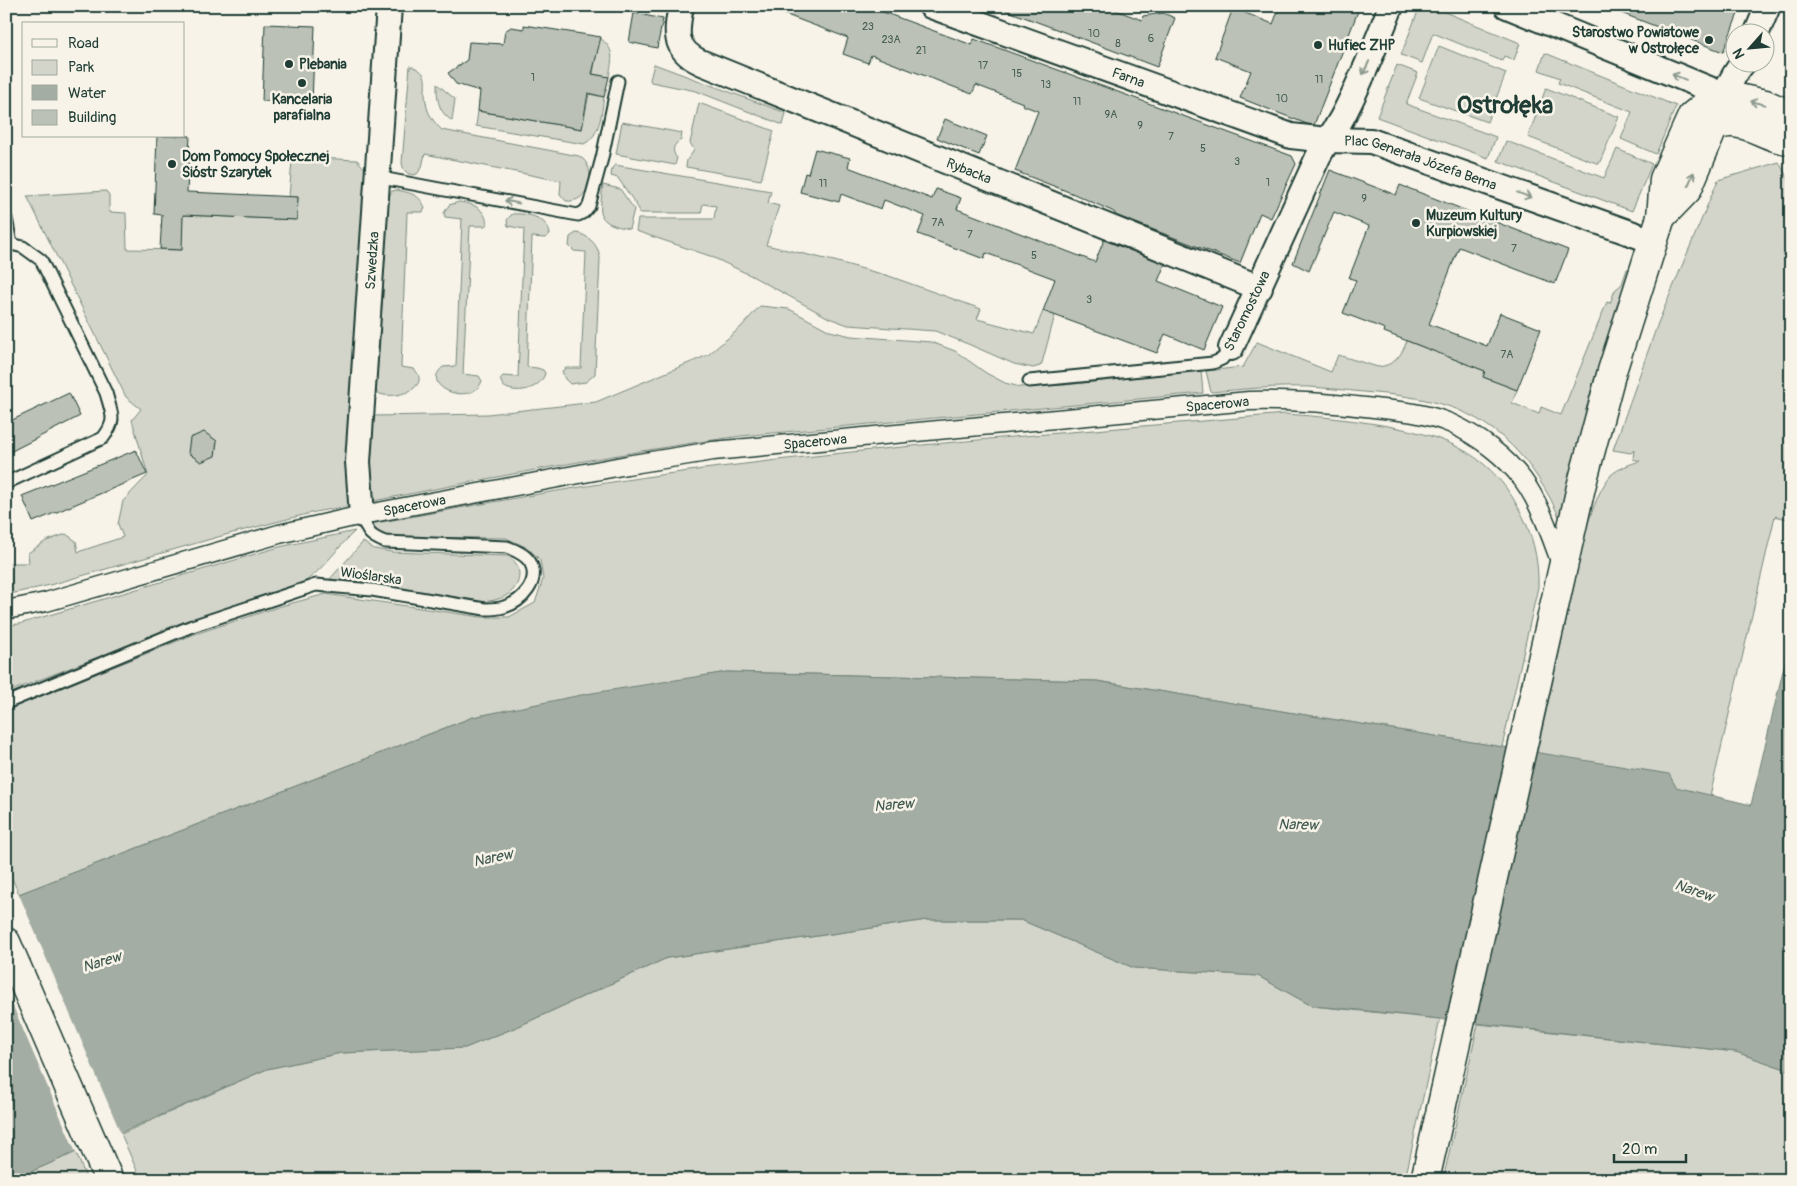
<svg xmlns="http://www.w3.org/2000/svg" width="1797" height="1186" viewBox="0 0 1797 1186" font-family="Pangolin,sans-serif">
<rect width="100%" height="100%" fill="#f7f3e8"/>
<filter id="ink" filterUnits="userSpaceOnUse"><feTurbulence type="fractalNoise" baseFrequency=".02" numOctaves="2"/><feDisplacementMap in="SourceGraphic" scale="10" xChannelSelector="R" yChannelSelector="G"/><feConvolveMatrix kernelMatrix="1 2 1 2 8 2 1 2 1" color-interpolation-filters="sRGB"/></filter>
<g filter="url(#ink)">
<!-- green -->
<g fill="#d3d5ca" stroke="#79897f">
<polygon points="1420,6 1430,6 1520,43 1514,60 1504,56 1502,61 1433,33 1422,63 1401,55"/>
<path d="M599,37C616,50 612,58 609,77L593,74Z"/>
<polygon points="1439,46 1506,73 1487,122 1419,98"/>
<polygon points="1545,53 1676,106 1656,154 1621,139 1632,112 1558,83 1560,78 1539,70"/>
<polygon points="654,64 786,113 783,125 696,91 651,82 650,80"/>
<polygon points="1397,65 1418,73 1406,104 1496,137 1488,158 1377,117"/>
<path d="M410,66C433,73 422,84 426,102C427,113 434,123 442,130L579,156C599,168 590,204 566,201L560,194L561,181L425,154L422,167L417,174C409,177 403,171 402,163Z"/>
<path d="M437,84L455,99L452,121C438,111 437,100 437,84Z"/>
<polygon points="1546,88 1619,117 1599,164 1528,137"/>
<path d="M589,94L604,97C601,114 601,135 584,144L476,126L478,111L582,129Z"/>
<polygon points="699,103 774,131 761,180 686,167 687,160 693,152 694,149 690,143"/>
<path d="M622,122L682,133L681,140C673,144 671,151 677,158L675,165L616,154Z"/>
<polygon points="1506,141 1604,178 1617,149 1652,164 1632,211 1498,161"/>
<polygon points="296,157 357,160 367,171 354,505 315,512 225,535 50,585 6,595 6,563 29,563 28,553 46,541 66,534 76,541 78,552 123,537 118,524 123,501 148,475 132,420 141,409 126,397 27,196 106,191 109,195 109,212 126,213 127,249 182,250 161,229 161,224 182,225 183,215 297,220 298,197 289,197 292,161"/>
<path d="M1779,162L1791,185V520L1775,516L1710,796L1537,753L1587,526C1593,509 1599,489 1611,475C1619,468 1630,464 1640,461L1633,459L1634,450L1631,453L1613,450L1658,323L1718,180Z"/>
<polygon points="615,165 771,191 768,203 779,206 766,245 834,261 889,276 981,309 977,319 1034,334 1043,311 1055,315 1042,363 1040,366 1033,368 1014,364 968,344 935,331 848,325 829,318 752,276 710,256 636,231 638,219 714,219 716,206 703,204 701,213 639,213 639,209 618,178 611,176 612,168"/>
<path d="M603,185L620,189L634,209L629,229C596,222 599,217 603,185Z"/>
<path d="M397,190C410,193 420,194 425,208L423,212H407L401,367L414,369C434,389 390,402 376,392L389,196L392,191Z"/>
<path d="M459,202C474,204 485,208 487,224L485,226H470L463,374L479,376L482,381C472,408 418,387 443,367L456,366L462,219L445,217L444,213L449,205Z"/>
<path d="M512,214C528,213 547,217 550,234L545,238L532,237L527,367L537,368L543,370L545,373C541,390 515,395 503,386L500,379L503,376L518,377L524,229L508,226L507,220Z"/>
<path d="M576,233C588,234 600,247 600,259L595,374L586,382L570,384L565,379L562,371L566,368H581L586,252L574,251L569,246L570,237Z"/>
<path d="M1627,269H1629L1592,386L1560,519C1536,463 1496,417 1434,402C1411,396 1387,394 1363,392C1345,390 1327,388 1309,387C1276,386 1244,389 1211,392L1206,371L1243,367L1257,342L1331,372L1338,355L1378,367C1395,365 1401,356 1407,341L1485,371L1483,377L1517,390L1512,403L1539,414L1541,407L1561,415L1607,302L1610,303L1615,290L1622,284Z"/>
<path d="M760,306L789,309L830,331L851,336L931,342L955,351L986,373L1005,383L1020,387L1065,385L1201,370L1203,393L741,436C616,453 492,478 368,502L371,418L374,416L488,414L596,402L708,355L740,328Z"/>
<path d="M1285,414C1316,416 1346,419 1376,424C1438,434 1487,449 1518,507C1532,532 1539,558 1538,587L1502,747L1097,681L727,672L473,717L19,894L6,865V710L195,634L281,606L326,594L481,617H509L535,603L543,579L540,560L528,548L506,538L389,537L377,534L371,524C482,504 593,483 704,469C897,444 1091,431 1285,414Z"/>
<path d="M355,531C338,547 325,567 306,581L192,620L6,693V625L19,624L279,547Z"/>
<path d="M363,542L374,549L392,552L508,556C515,561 519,566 519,575C519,587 509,596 498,599C477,606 453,598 433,594C398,589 364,581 329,580Z"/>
<polygon points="927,920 1021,920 1134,968 1258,976 1312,1006 1440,1019 1405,1180 141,1180 121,1134 267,1069 341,1053 465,1048 519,1026 667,958"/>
<polygon points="1478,1024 1736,1052 1791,1071 1791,1180 1443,1180"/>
<polygon points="76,1152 87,1180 12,1180"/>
</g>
<!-- water -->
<polygon fill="#a4ada3" stroke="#6f8077" points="1791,637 1791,1071 1736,1052 1359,1010 1312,1006 1258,976 1134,968 1021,920 927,920 667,958 519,1026 465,1048 341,1053 267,1069 12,1180 6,1180 6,899 473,717 586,694 727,672 1097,681 1669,774 1676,787 1751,805"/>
<!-- pier -->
<polygon fill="#f7f3e8" points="18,892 122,1136 77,1155 6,990 6,896"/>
<!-- building -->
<g fill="#bbc1b6" stroke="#1f3d34">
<polygon points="768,6 867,6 972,45 974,39 1292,156 1296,164 1271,218 1260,213 1240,263 1115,215 1115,213 1112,211 1074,194 1015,171 1038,111 1022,105 1023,103 976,85 972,94 871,55 868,63 843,54 848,38 768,8"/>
<polygon points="1000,6 1105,6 1142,20 1143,16 1163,13 1175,18 1157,67 1000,8"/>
<polygon points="1280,6 1360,6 1314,125 1307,124 1240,98 1251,71 1215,57 1233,8 1273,24"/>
<polygon points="1608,6 1741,6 1723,52 1608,8"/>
<polygon points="634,13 663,19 657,48 629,42"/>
<polygon points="265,24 315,26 312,103 262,101"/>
<polygon points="524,25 601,37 592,74 609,77 604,97 588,93 582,129 478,111 480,91 456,84 448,73 467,60 469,42 503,44 505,31 511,27 524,29"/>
<polygon points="945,119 987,136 979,155 937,138"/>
<polygon points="157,136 190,136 187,192 298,197 297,220 183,215 182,250 160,249 162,215 154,214"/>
<polygon points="815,149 850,158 848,167 932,199 936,189 961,198 957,209 1095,262 1104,240 1165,264 1158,281 1222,307 1204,350 1165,334 1157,353 1043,311 1055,279 986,253 984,259 918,234 925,216 884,200 881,209 841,194 839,202 800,192 805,173 808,174"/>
<polygon points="1330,170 1396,195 1400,185 1568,250 1555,284 1459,247 1429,324 1487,346 1500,313 1541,329 1517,390 1483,377 1485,371 1384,332 1385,329 1343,313 1356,280 1349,278 1369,226 1334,212 1309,271 1293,263"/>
<polygon points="69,393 80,416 6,454 6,423"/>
<polygon points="204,432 217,441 215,456 201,462 188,453 190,438"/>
<polygon points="136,450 147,474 33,522 22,496"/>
</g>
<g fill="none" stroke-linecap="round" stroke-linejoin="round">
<!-- service casing -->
<g stroke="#1f3d34" stroke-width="15">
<g id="service">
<polyline points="376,177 578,215 584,212 589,206 602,158 618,81"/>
<path d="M6,218L11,244L23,247L41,260L106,393C112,415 117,420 103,438L6,483"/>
<polyline points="1029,381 1213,363 1222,359 1231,348"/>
<path d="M6,703L192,626L316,585L372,590L485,609C491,609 498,609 504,607C522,602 541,581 530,562C525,554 514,550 507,547L385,542C369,536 367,532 362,515"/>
</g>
</g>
<!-- pedestrian casing -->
<g stroke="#1f3d34" stroke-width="21">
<g id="pedestrian">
<path id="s1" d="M6,610L46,602L279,534L362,515L627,465L713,451L1249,401C1291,400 1332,403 1374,408C1400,411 1428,413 1452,424C1478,436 1505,456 1523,480C1541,505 1551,537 1562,566"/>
</g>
</g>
<!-- minor casing -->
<g stroke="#1f3d34" stroke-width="28">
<g id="minor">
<path id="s2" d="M681,6C676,32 673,49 700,62L1260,288"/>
<path id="s3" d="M931,6L1291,136L1327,140L1371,141L1653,241"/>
<polyline points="1507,6 1724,95"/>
<polyline points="1757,32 1768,6"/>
<path d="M1720,109C1725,93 1732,75 1744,62"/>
<path d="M1231,348L1318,157C1327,140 1338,127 1346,110C1363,76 1377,42 1391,6"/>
<path id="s4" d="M362,515L358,462L389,6"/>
</g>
</g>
<!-- tertiary casing -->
<g stroke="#1f3d34" stroke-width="31">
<g id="tertiary">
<path d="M1661,217L1687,190L1714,126C1719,125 1725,123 1730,123C1751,122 1770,140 1791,140"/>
<polyline points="1425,1180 1581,487 1612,371 1661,217 1664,179 1692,116 1709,102 1724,95 1765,104 1791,115"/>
</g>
</g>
<!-- primary casing -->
<g stroke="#1f3d34" stroke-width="31">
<polyline id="primary" points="6,942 109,1180"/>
</g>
<!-- service -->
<use href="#service" stroke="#f7f3e8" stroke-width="11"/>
<!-- pedestrian -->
<use href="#pedestrian" stroke="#f7f3e8" stroke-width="18"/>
<!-- minor -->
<use href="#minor" stroke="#f7f3e8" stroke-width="24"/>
<!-- tertiary -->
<use href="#tertiary" stroke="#f7f3e8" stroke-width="28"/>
<!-- primary -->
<use href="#primary" stroke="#f7f3e8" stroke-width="28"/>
</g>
<!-- one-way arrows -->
<defs><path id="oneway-shaft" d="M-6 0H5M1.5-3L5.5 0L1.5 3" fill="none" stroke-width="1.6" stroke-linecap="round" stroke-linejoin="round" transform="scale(1.25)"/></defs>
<g stroke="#8b988e">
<use href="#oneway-shaft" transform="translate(1366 68) rotate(115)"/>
<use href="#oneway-shaft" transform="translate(1679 77) rotate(-158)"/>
<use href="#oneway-shaft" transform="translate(1758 103) rotate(-167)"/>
<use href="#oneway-shaft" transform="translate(1691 179) rotate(-67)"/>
<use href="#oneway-shaft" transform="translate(1524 195) rotate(20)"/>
<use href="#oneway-shaft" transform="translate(512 202) rotate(-169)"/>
</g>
</g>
<!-- markers -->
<g fill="#1f3d34" stroke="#f7f3e8" stroke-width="2">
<circle cx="1709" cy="40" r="5"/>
<circle cx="1318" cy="45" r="5"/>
<circle cx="289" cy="64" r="5"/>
<circle cx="302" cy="83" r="5"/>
<circle cx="172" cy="164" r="5"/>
<circle cx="1416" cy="223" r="5"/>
</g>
<g text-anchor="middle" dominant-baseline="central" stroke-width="5" stroke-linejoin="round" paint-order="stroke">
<!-- number labels -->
<g font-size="11" fill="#465e54">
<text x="868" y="26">23</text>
<text x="1094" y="33">10</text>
<text x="1151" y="38">6</text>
<text x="891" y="39">23A</text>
<text x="1118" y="43">8</text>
<text x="921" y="50">21</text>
<text x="983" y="65">17</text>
<text x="1017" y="73">15</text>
<text x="533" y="77">1</text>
<text x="1319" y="79">11</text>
<text x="1046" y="84">13</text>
<text x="1282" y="98">10</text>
<text x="1077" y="101">11</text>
<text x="1111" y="114">9A</text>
<text x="1140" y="125">9</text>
<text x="1171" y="136">7</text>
<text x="1203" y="148">5</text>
<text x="1237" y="161">3</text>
<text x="1268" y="182">1</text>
<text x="823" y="183">11</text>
<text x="1364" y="198">9</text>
<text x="938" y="222">7A</text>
<text x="970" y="234">7</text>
<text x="1514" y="248">7</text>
<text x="1034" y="255">5</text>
<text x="1089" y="299">3</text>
<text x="1507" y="354">7A</text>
</g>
<!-- poi labels -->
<g font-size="14" font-weight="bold" fill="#1f3d34" stroke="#f7f3e8" text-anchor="start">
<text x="1699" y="32" text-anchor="end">Starostwo Powiatowe<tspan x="1699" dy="16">w Ostrołęce</tspan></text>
<text x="1328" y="45">Hufiec ZHP</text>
<text x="299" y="64">Plebania</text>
<text x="302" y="99" text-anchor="middle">Kancelaria<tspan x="302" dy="16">parafialna</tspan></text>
<text x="182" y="156">Dom Pomocy Społecznej<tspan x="182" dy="16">Sióstr Szarytek</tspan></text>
<text x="1426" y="215">Muzeum Kultury<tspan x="1426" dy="16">Kurpiowskiej</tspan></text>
</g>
<!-- street labels -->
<g font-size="14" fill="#1f3d34" stroke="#f7f3e8">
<text stroke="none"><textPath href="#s3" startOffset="210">Farna</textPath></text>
<text stroke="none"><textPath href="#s3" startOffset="516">Plac Generała Józefa Bema</textPath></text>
<text stroke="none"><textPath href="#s2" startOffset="356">Rybacka</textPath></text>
<text stroke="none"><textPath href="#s4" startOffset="255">Szwedzka</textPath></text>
<text transform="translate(1247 311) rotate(-64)">Staromostowa</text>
<text stroke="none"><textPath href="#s1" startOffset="1232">Spacerowa</textPath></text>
<text stroke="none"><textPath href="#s1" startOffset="828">Spacerowa</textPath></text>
<text stroke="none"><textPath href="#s1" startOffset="422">Spacerowa</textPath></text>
<text transform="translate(371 576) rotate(8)">Wioślarska</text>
</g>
<!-- water labels -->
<g font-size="15" font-style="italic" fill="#405950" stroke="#f7f3e8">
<text transform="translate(894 805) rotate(-5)">Narew</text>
<text transform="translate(1298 825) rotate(1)">Narew</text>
<text transform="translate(493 858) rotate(-12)">Narew</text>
<text transform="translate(1694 891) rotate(19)">Narew</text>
<text transform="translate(102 962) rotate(-17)">Narew</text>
</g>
<!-- town labels -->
<g font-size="24" font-weight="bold" fill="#1f3d34" stroke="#f7f3e8">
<text x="1505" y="105">Ostrołęka</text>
</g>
</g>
<!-- margin -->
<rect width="1797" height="1186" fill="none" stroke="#f7f3e8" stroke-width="25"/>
<rect x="12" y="12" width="1772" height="1161" fill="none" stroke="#1f3d34" stroke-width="2" filter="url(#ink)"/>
<!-- legend -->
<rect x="22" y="22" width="162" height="115" fill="#f7f3e8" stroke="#a1aaa0"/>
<rect x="32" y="39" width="25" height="8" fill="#f7f3e8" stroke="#a1aaa0"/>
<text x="68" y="48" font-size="15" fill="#1f3d34">Road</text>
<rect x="32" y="60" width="25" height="15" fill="#d3d5ca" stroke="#a1aaa0"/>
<text x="68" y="72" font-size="15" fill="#1f3d34">Park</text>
<rect x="32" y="85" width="25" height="15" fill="#a4ada3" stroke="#a1aaa0"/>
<text x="68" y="98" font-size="15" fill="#1f3d34">Water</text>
<rect x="32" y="110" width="25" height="15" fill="#bbc1b6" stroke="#a1aaa0"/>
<text x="68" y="122" font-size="15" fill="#1f3d34">Building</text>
<!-- north arrow -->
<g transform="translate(1750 48) rotate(243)"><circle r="24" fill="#f7f3e8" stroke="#a1aaa0"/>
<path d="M0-4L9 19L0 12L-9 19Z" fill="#1f3d34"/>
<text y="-8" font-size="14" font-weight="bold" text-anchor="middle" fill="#1f3d34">N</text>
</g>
<!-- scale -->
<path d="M1614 1154v8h72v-8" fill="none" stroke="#1f3d34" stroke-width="2.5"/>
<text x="1622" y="1154" font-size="15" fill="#1f3d34" stroke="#f7f3e8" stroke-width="4" paint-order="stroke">20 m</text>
</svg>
